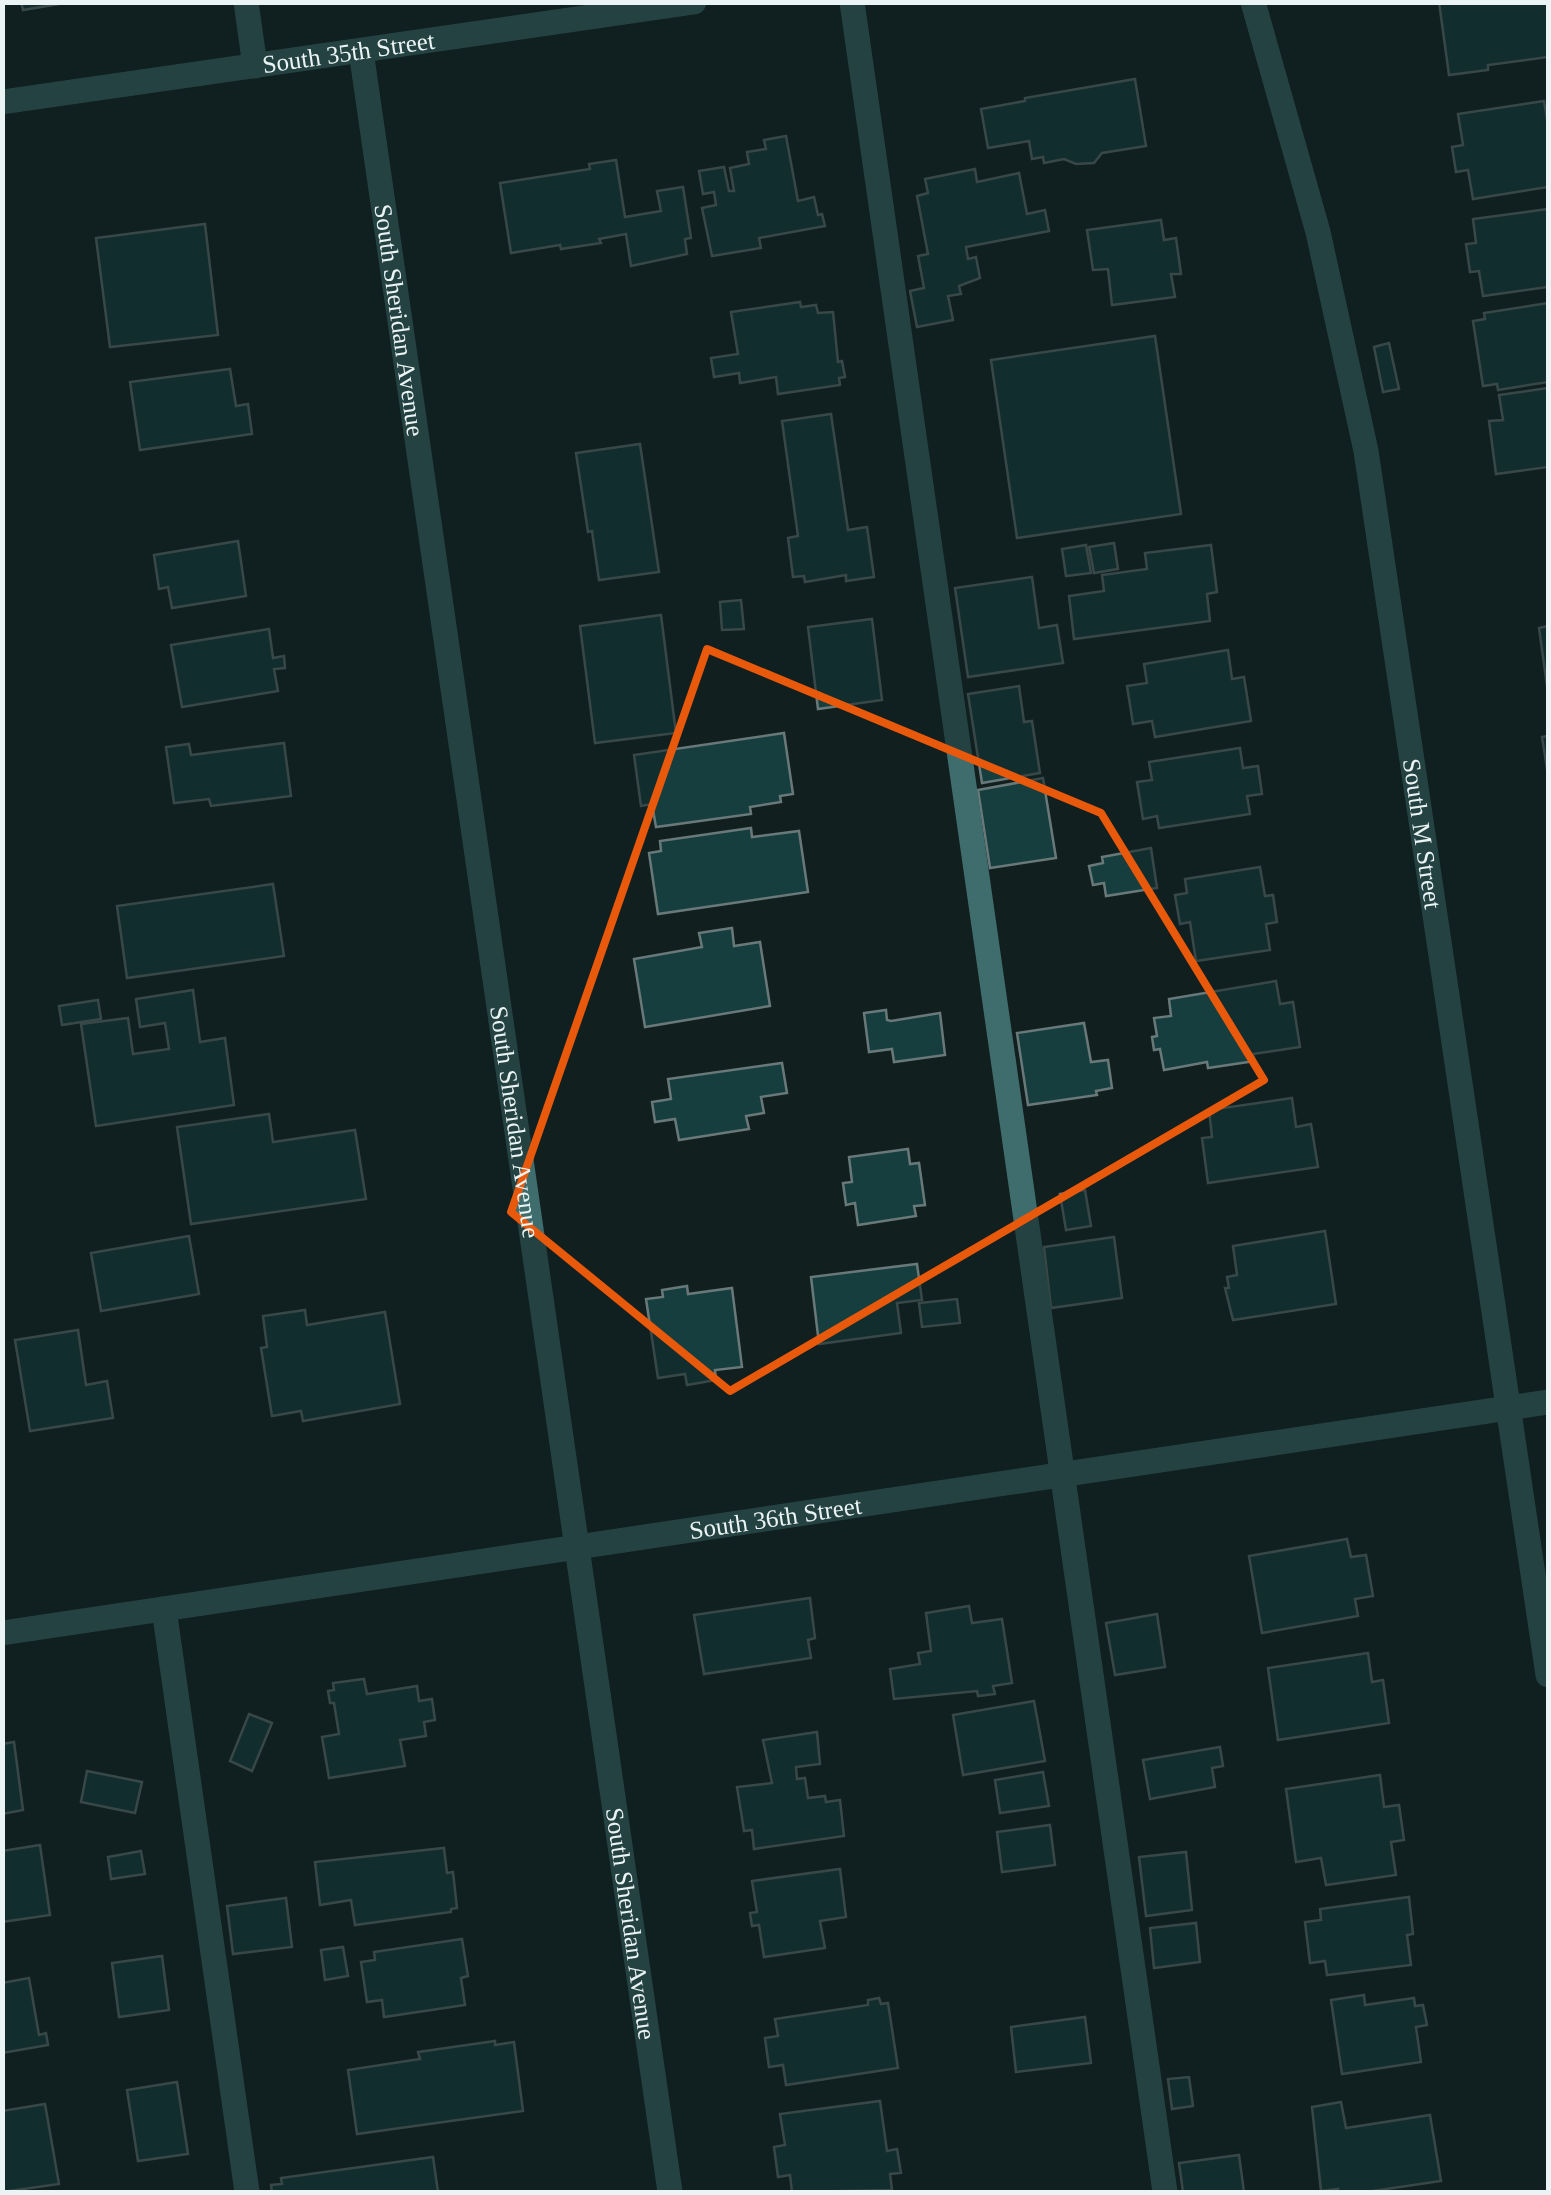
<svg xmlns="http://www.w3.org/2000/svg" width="1551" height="2195" viewBox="0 0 1551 2195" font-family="Georgia,serif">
<rect width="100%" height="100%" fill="#111f1f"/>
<!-- building -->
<g fill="#163e3e" stroke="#697878" stroke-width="2.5">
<polygon points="21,2 71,2 23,10"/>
<polygon points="1439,2 1548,2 1548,57 1488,65 1488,70 1449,75"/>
<polygon points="1135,79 1146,146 1102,153 1094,163 1076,164 1064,159 1044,163 1043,157 1032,159 1029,141 988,148 981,109 1025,101 1025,98"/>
<polygon points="1544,101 1548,125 1548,187 1473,199 1468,170 1456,172 1452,147 1463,145 1458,114"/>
<polygon points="786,136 798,201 814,197 818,215 822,214 825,226 759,238 761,248 712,256 702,208 716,205 714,192 703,194 699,171 724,167 729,191 734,191 730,168 749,164 747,152 766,149 764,140"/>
<polygon points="616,160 625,217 661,211 657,191 683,187 691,238 685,239 687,254 631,266 626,234 599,239 601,243 561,249 560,245 511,253 500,183 590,169 589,164"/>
<polygon points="975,169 977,182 1019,173 1027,214 1045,210 1049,231 966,247 968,259 976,257 980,278 959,286 961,294 948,296 953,320 917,327 910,291 924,288 918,256 928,254 917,196 928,193 925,179"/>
<polygon points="1548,209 1548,287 1483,296 1479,271 1470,272 1466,244 1476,243 1473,219"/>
<polygon points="1161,220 1164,240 1176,238 1181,274 1171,274 1175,297 1112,305 1108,269 1093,270 1087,230"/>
<polygon points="205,224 218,335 110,347 96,238"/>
<polygon points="800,302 801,307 816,305 818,313 833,312 838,362 842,361 845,377 839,378 840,385 778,394 776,377 740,383 739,373 714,377 711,358 738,354 731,312"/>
<polygon points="1548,303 1548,382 1498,390 1497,384 1483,386 1473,321 1485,319 1484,313"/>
<polygon points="1155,336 1181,514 1017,538 991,360"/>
<polygon points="1389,343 1399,389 1383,392 1374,347"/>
<polygon points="230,369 236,406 248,404 252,434 140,450 130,382"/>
<polygon points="1548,388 1548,467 1496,474 1489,421 1503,420 1499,395"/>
<polygon points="831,414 848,530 867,527 874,577 846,581 846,575 805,582 804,576 793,577 788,538 798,536 782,421"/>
<polygon points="640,444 659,572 599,580 592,531 588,532 576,453"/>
<polygon points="238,541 246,596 172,608 168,587 159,589 154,555"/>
<polygon points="1114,543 1118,569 1094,573 1089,547"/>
<polygon points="1086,545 1091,573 1066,576 1062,549"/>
<polygon points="1211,545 1217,592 1207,594 1210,621 1074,639 1069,596 1104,591 1102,575 1147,569 1145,553"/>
<polygon points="1032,577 1039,628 1057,625 1063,663 968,677 955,588"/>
<polygon points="741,600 744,629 722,630 720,602"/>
<polygon points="661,615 676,733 595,743 580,626"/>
<polygon points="872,619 882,700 818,709 808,627"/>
<polygon points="1548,626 1548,693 1539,628"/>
<polygon points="269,629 273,658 284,656 285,668 274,669 278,691 182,707 171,645"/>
<polygon points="1228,650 1232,679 1244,677 1251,721 1155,737 1152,721 1133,724 1127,686 1147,683 1144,664"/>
<polygon points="1019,686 1024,722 1032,721 1040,773 982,783 968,694"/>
<polygon points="784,733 793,794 780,796 781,802 750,807 751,814 656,827 652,804 641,806 634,755"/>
<polygon points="1548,736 1548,775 1542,737"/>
<polygon points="284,743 291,796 211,806 209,799 174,803 166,747 189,744 191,755"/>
<polygon points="1240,748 1243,768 1258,766 1262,794 1247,796 1250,814 1159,828 1157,816 1143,819 1137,782 1152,780 1149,762"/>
<polygon points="1043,778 1056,858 990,868 978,790"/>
<polygon points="751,828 752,837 799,831 808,892 658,914 649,853 661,851 660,841"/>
<polygon points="1151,848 1157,888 1106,896 1104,883 1093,885 1089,866 1103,863 1102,857"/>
<polygon points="1260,867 1265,896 1273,895 1277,922 1266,924 1270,950 1196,961 1190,922 1180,924 1175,895 1187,893 1185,879"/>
<polygon points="273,884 284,956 127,978 117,906"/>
<polygon points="732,928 734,946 760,942 770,1006 645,1027 634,959 702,947 699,933"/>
<polygon points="1276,981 1280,1004 1293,1002 1300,1047 1253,1054 1255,1061 1208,1068 1207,1062 1164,1070 1160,1049 1154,1050 1152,1037 1157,1036 1154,1018 1171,1016 1169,999"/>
<polygon points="193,990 200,1042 225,1038 234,1105 96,1126 81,1024 128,1018 133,1054 169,1049 165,1023 140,1027 136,999"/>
<polygon points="98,1000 101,1019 62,1025 59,1006"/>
<polygon points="886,1010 887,1020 891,1021 940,1013 945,1055 894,1062 892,1049 869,1052 864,1013"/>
<polygon points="1084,1023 1091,1062 1108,1060 1112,1088 1096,1091 1097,1095 1028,1105 1017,1033"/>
<polygon points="782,1063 787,1093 761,1097 764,1113 746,1116 749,1129 679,1140 675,1119 655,1122 652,1102 671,1099 668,1079"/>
<polygon points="1292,1098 1296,1127 1311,1124 1318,1167 1208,1183 1202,1138 1212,1137 1209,1110"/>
<polygon points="269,1114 273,1142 355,1130 366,1199 191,1224 177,1127"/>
<polygon points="908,1149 910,1164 919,1163 925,1205 914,1206 916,1216 858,1225 855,1203 846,1205 843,1183 852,1182 849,1157"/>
<polygon points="1085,1190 1091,1226 1066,1230 1060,1194"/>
<polygon points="1325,1231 1336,1304 1233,1320 1225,1288 1229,1288 1227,1277 1237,1275 1233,1246"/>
<polygon points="189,1236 199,1294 101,1311 91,1253"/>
<polygon points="1114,1237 1122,1298 1051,1308 1044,1247"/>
<polygon points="917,1264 922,1300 897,1303 901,1333 819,1344 811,1277"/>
<polygon points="687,1286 688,1294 732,1288 742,1367 715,1370 716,1380 687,1385 685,1374 658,1378 646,1299 663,1297 662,1290"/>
<polygon points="957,1299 960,1323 922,1327 919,1303"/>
<polygon points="305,1310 307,1325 385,1312 400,1404 303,1421 301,1411 272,1416 261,1348 267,1347 263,1316"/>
<polygon points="78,1330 86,1385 107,1381 113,1418 30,1431 15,1340"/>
<polygon points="1347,1539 1351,1557 1366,1555 1373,1596 1355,1599 1358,1616 1262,1633 1249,1556"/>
<polygon points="810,1598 815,1638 808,1640 811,1658 704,1674 694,1615"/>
<polygon points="969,1606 972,1623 1002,1619 1012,1683 993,1686 995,1694 978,1696 977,1691 894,1699 890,1669 920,1664 918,1653 931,1651 926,1613"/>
<polygon points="1157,1614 1165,1667 1115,1675 1106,1623"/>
<polygon points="1368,1653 1372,1682 1383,1680 1389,1723 1278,1740 1268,1668"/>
<polygon points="364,1679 367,1694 417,1686 419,1701 432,1699 435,1720 424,1722 426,1736 400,1740 405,1766 329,1778 322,1737 339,1734 334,1703 330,1703 328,1691 334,1690 333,1683"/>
<polygon points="1034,1701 1045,1761 963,1775 953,1715"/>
<polygon points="249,1714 272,1723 252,1771 230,1761"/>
<polygon points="817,1732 820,1764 796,1767 797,1779 805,1778 808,1798 825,1796 826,1802 840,1800 844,1836 754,1849 752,1830 744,1831 737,1787 772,1783 763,1740"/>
<polygon points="14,1742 23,1810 2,1814 2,1744"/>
<polygon points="1220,1747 1223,1766 1212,1768 1215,1787 1150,1799 1143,1760"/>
<polygon points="87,1771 142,1782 135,1813 81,1802"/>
<polygon points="1043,1772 1049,1806 1000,1813 995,1780"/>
<polygon points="1380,1775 1384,1807 1399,1805 1404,1840 1391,1842 1396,1875 1326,1885 1321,1858 1296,1862 1286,1789"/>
<polygon points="1050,1825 1055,1865 1002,1872 997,1832"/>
<polygon points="40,1845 50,1915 2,1922 2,1851"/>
<polygon points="444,1848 447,1873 453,1872 457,1908 451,1909 451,1912 355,1925 351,1900 320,1905 315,1862"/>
<polygon points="141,1851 145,1874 111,1879 108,1857"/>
<polygon points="1186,1852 1192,1910 1146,1916 1139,1857"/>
<polygon points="840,1869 846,1917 820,1921 825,1948 764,1957 759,1925 752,1926 750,1913 757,1912 752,1881"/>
<polygon points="1409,1897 1413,1934 1407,1935 1411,1965 1327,1975 1325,1961 1310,1963 1305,1922 1321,1920 1320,1909"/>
<polygon points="286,1898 292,1947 233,1954 227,1906"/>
<polygon points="1196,1923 1200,1962 1154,1968 1150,1928"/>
<polygon points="462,1939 468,1976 461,1978 465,2005 384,2017 382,2000 367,2002 361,1962 375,1960 374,1952"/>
<polygon points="343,1947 348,1976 325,1980 321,1950"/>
<polygon points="162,1956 169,2010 119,2017 112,1963"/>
<polygon points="29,1978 39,2035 46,2033 48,2045 2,2053 2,1983"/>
<polygon points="1364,1995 1365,2005 1414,1998 1415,2006 1423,2005 1427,2025 1416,2027 1421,2062 1342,2074 1331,2000"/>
<polygon points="879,1998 881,2004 888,2003 898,2068 786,2085 783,2065 769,2067 765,2038 778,2036 775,2019 868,2005 868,2000"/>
<polygon points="1085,2017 1091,2063 1016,2072 1011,2027"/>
<polygon points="495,2041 495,2045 514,2042 523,2111 357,2134 348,2070 420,2059 418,2052"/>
<polygon points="1189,2077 1193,2106 1172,2109 1168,2079"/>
<polygon points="177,2082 188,2154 138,2161 127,2090"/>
<polygon points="880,2101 887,2151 897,2149 901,2173 890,2174 892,2190 792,2192 790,2175 778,2177 774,2147 785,2145 780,2114"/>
<polygon points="1341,2102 1346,2128 1430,2115 1441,2181 1366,2192 1338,2192 1338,2189 1321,2191 1312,2107"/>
<polygon points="45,2104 59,2184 2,2192 2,2111"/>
<polygon points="1239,2155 1244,2192 1183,2192 1179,2163"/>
<polygon points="433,2157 438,2192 272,2192 271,2185 282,2184 281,2178"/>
</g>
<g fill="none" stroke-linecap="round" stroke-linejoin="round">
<!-- minor -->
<g stroke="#3f6d6d" stroke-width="25">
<polyline points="246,2 255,66"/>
<polyline points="852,2 1165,2192"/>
<path id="s1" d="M1253,2L1318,232L1366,451L1548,1675"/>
<path id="s2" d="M361,51L670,2192"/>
<path id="s3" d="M2,102L694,2"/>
<polyline points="164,1609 247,2192"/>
<path id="s4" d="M2,1633L1548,1402"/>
</g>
</g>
<!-- marked area -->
<path d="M0 0H1551V2195H0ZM707,649L1101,813L1264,1080L730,1391L511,1212Z" fill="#111f1f" fill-opacity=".55" fill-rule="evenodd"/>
<path fill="none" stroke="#e8590c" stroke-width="8" stroke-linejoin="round" d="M707,649L1101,813L1264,1080L730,1391L511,1212Z"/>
<g text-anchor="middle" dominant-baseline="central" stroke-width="8" stroke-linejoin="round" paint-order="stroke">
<!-- street labels -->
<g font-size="25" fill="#ebf4f4" stroke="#081515">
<text stroke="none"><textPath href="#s3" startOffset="350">South 35th Street</textPath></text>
<text stroke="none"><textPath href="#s2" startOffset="272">South Sheridan Avenue</textPath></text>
<text stroke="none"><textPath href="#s1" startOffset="850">South M Street</textPath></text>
<text stroke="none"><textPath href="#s2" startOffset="1082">South Sheridan Avenue</textPath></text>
<text stroke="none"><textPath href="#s4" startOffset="782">South 36th Street</textPath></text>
<text stroke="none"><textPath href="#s2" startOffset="1892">South Sheridan Avenue</textPath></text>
</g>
</g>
<!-- border -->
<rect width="1551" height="2195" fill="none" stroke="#ebf4f4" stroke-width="10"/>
</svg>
